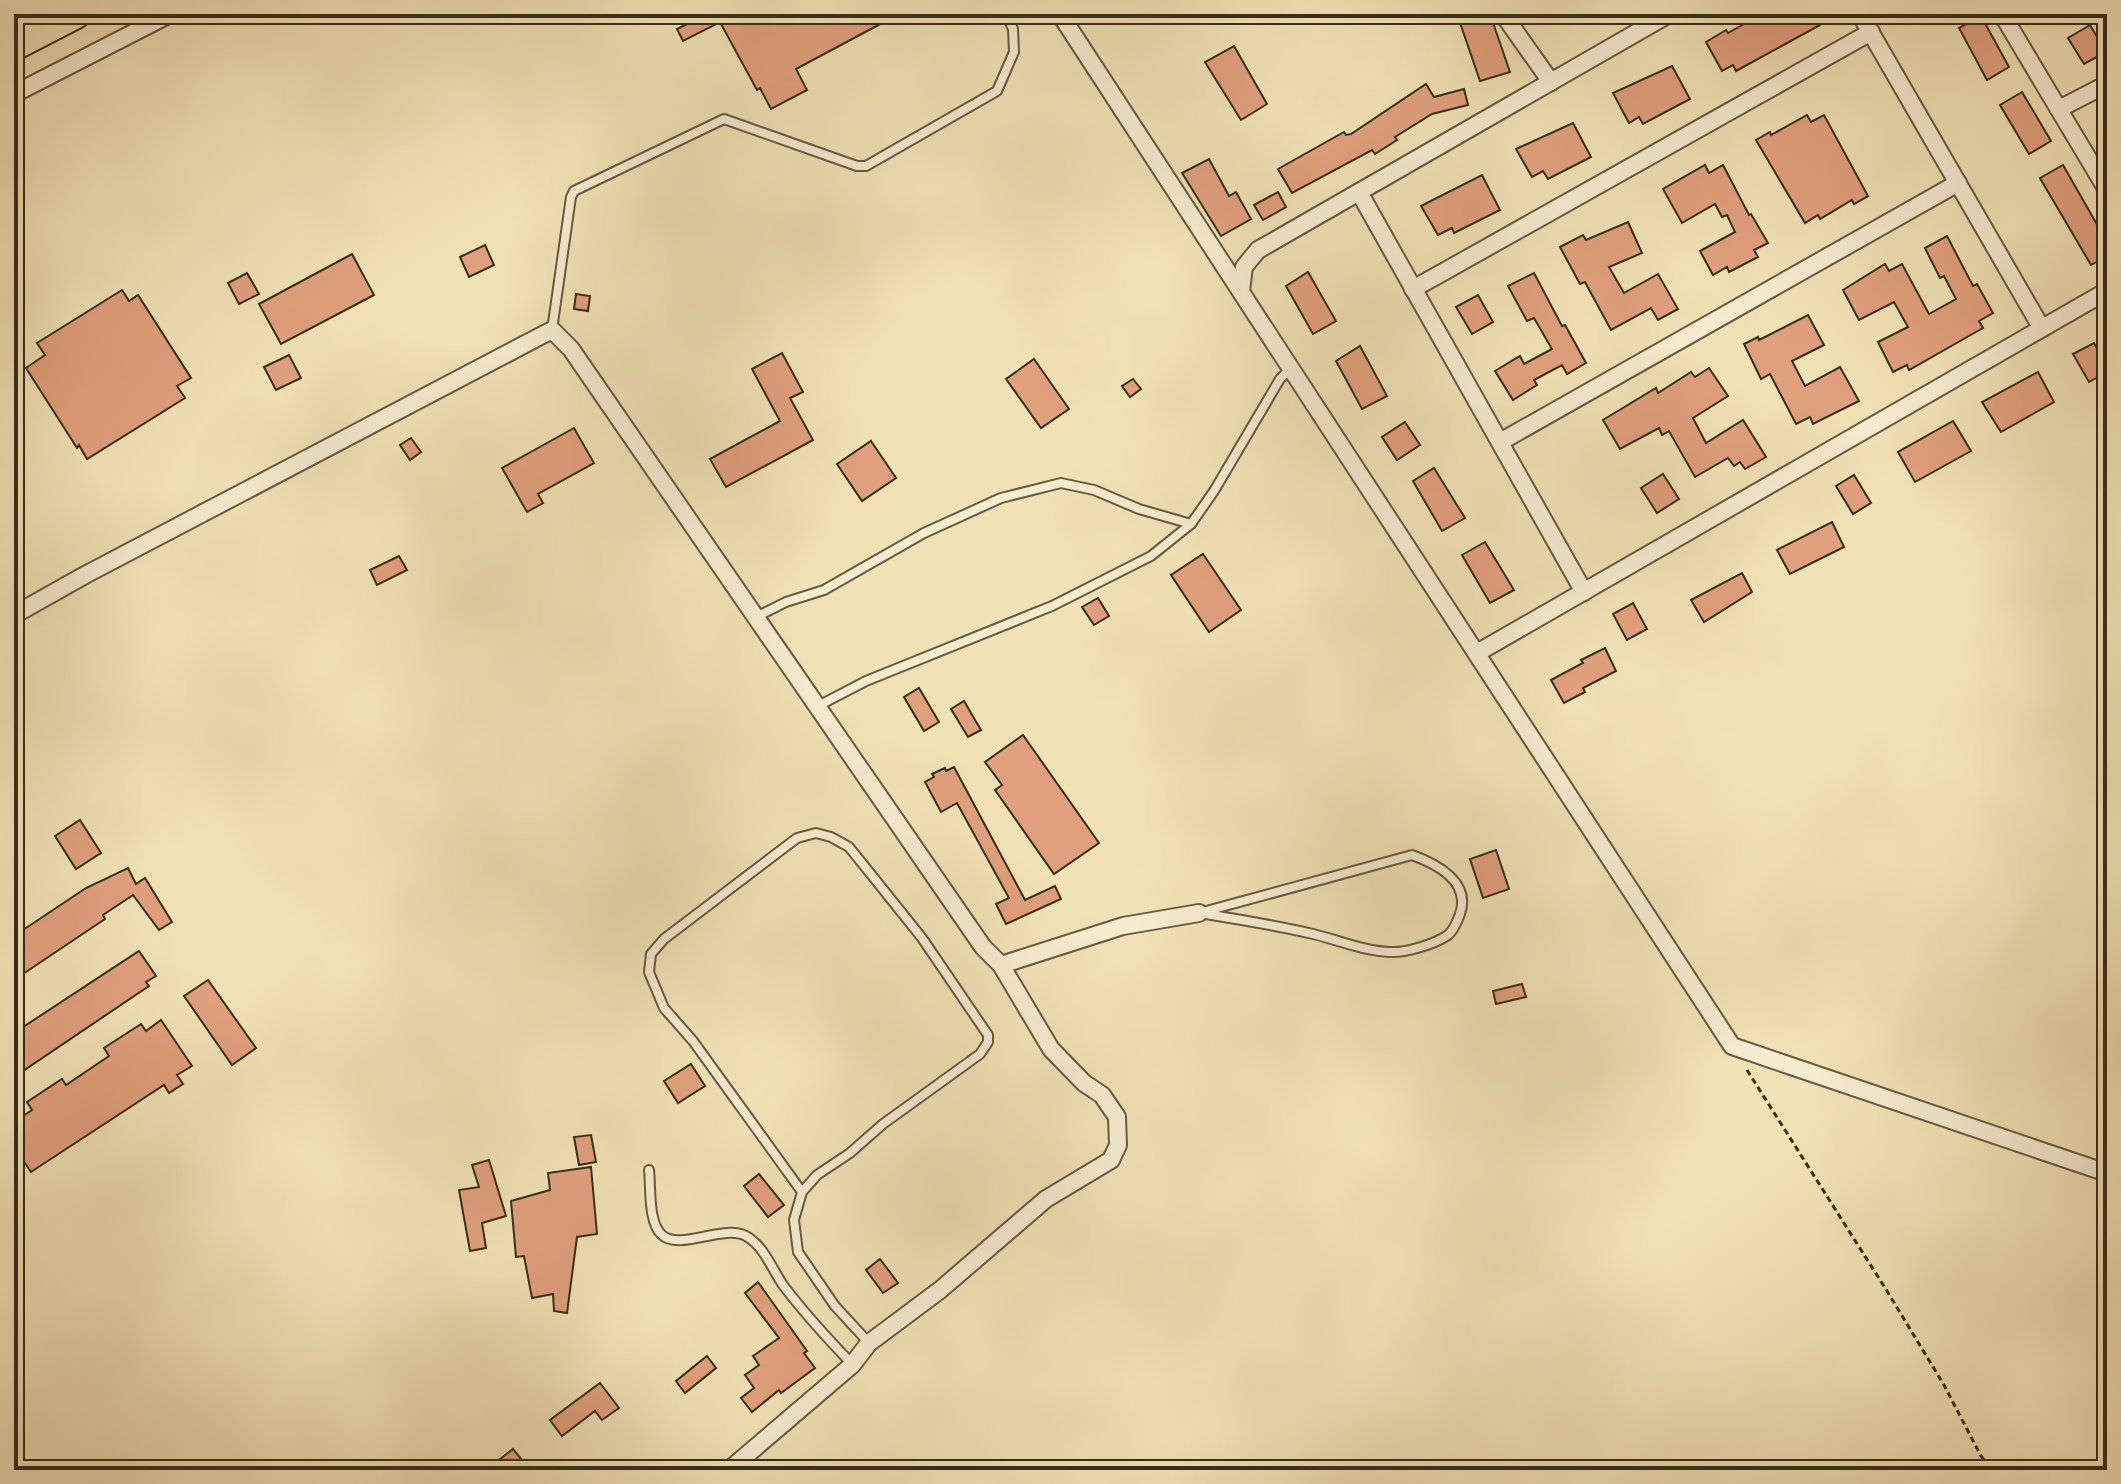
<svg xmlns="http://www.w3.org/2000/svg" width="2121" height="1484" viewBox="0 0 2121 1484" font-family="Cardo,serif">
<rect width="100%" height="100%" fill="#f1e2b6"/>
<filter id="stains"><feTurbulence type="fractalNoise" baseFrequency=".0025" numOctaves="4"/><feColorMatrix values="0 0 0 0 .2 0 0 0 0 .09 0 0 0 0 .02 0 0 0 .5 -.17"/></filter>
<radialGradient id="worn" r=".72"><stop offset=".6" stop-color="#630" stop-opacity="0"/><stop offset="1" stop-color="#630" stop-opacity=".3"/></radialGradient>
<!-- building -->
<g fill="#e1a07d" stroke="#382c1b" stroke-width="2">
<polygon points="707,14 899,14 796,69 807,90 771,109 760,88 757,90 720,22 683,41 677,29"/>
<polygon points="1457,14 1490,14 1510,72 1480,81"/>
<polygon points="1762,14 1814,14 1820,25 1736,71 1733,65 1722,71 1706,42 1726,30 1728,33"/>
<polygon points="1981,16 2009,67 1987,80 1959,28"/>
<polygon points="2090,25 2106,52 2084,64 2068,38"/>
<polygon points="1234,46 1267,104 1241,120 1205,62"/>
<polygon points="1672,66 1690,99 1643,124 1639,117 1629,123 1613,93"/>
<polygon points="1426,84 1434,97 1464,89 1468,105 1432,114 1395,137 1397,140 1375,154 1372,150 1292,193 1278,169 1344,132 1346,135 1351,134"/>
<polygon points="2022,92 2051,141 2029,154 2000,105"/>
<polygon points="1807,115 1811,122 1824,115 1868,196 1854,204 1852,200 1820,219 1818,215 1805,223 1756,140 1770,132 1771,135"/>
<polygon points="1573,123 1591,157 1548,179 1543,171 1532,177 1516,149"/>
<polygon points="1209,159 1229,196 1236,192 1251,219 1221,236 1182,173"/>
<polygon points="1705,165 1709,173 1723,165 1749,215 1751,214 1768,243 1754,250 1758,257 1729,272 1727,267 1713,275 1700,251 1735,232 1727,215 1722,217 1715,204 1682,223 1663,189"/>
<polygon points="2063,165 2107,242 2107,256 2091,265 2040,178"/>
<polygon points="1482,175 1500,210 1454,233 1452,228 1438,235 1421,206"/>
<polygon points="1278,192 1286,207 1263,220 1254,205"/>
<polygon points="1628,222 1642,253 1609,267 1624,293 1658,274 1678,309 1658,320 1651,308 1611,330 1585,282 1580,284 1560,247 1583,235 1586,240"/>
<polygon points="1947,236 1973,286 1977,284 1993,313 1979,321 1983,328 1909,370 1907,365 1893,372 1878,342 1908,327 1894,302 1859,320 1843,290 1885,264 1889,271 1902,264 1929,314 1956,299 1944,276 1940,278 1925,248"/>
<polygon points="485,245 494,265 469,277 460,257"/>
<polygon points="352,254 374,295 281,344 259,304"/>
<polygon points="1308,272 1336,321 1313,334 1286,286"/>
<polygon points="247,273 259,294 239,304 228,283"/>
<polygon points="1534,273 1562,326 1565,325 1586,363 1567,374 1562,365 1534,380 1537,385 1513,400 1495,371 1520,356 1524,364 1552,349 1534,318 1527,321 1508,286"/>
<polygon points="122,290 129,301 138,295 191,378 177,386 185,398 87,459 79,445 77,448 26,368 45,355 37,343"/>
<polygon points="576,294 590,296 588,311 574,309"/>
<polygon points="1478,295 1493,322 1472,334 1456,307"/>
<polygon points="1808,315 1824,345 1792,361 1805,386 1840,367 1859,401 1813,424 1810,417 1796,424 1770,374 1761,379 1744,344 1758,337 1759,340"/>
<polygon points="2094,343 2107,366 2107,372 2089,382 2073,354"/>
<polygon points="1360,346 1387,396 1362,409 1336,361"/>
<polygon points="782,353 803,392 790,398 813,440 726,487 710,459 780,421 752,369"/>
<polygon points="289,355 301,378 276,390 264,367"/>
<polygon points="1034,359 1069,409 1041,428 1006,379"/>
<polygon points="1709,368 1728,396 1693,418 1706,443 1743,420 1766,457 1745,469 1740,462 1734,466 1728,458 1695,477 1669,431 1662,435 1659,428 1620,449 1603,420 1656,388 1658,393 1691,372 1695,377"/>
<polygon points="2038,372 2054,402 2001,432 1982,402"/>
<polygon points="1133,379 1141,389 1130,397 1122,386"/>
<polygon points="1953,421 1971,451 1915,482 1898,452"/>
<polygon points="1405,422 1420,445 1397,460 1382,437"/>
<polygon points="574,428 594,463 538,494 543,503 527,512 502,468"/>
<polygon points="411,438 421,452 410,460 400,445"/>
<polygon points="871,441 896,478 862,501 837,464"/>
<polygon points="1434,468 1465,518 1442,531 1413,481"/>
<polygon points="1663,474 1679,499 1657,513 1641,488"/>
<polygon points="1854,475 1871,503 1853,514 1836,486"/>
<polygon points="1832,522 1844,547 1790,574 1777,550"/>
<polygon points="1485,542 1514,590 1490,603 1462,555"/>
<polygon points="1203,554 1241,610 1209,632 1171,575"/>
<polygon points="399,556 407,570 377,585 370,570"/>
<polygon points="1742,573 1752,592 1704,622 1691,600"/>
<polygon points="1098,598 1109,616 1094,625 1082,607"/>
<polygon points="1633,603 1647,629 1627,640 1613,614"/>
<polygon points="1605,648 1616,671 1583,688 1585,692 1564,703 1551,680 1583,663 1581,660"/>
<polygon points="919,688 939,722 924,731 904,697"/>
<polygon points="964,701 981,730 968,737 951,709"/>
<polygon points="1023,735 1099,843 1054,874 995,790 1002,785 985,762"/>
<polygon points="954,767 1025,900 1055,886 1061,899 1006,924 996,904 1009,898 957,803 941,812 925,782 934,777 932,774 945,768 946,771"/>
<polygon points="80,820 101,853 76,869 55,836"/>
<polygon points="1496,850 1509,889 1483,898 1470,859"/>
<polygon points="128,868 136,884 145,878 172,922 159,930 133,895 103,915 105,919 14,980 14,936 86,888"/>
<polygon points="139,951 156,976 146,982 149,986 14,1077 14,1033"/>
<polygon points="208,980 256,1048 232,1065 184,996"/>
<polygon points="1522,984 1526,997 1496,1004 1493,991"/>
<polygon points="161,1020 192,1066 177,1075 183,1084 169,1093 164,1085 31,1172 14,1147 14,1122 32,1110 27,1102 62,1079 66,1085 109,1056 104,1048 141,1024 146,1031"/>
<polygon points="691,1064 705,1086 678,1103 664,1081"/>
<polygon points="591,1135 596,1162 579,1165 574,1137"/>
<polygon points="489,1160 506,1216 482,1223 486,1248 470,1251 459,1190 479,1187 472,1165"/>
<polygon points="591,1167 597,1234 577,1237 567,1313 554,1311 553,1294 532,1298 524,1256 516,1257 511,1201 550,1190 548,1173"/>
<polygon points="759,1174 784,1205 768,1217 744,1186"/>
<polygon points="880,1259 898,1283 883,1293 866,1270"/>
<polygon points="758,1282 807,1351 804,1353 815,1368 781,1393 779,1390 752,1412 741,1398 754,1388 745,1375 759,1365 753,1356 779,1338 745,1293"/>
<polygon points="707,1356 716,1368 685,1393 676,1381"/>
<polygon points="600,1383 619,1408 602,1420 595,1411 562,1436 550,1420"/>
<polygon points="513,1449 530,1470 486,1470"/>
</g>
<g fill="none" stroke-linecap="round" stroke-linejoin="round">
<!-- lane casing -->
<g stroke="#665a42" stroke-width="12">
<g id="lane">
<polyline points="552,330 571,197 574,191 724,119 857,166 866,166 997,91 1014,52 1013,29 1006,14"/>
<polyline points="756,617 786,602 824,590 924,533 1001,498 1061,483 1094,490 1139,509 1191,524"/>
<polyline points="818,706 866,681 1052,606 1151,556 1191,524 1214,491 1280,379 1291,368"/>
<path d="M1412,855C1437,864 1471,882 1460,914C1458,920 1453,931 1448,935C1435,944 1406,953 1390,952C1364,951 1338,940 1313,934C1275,925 1237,919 1199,913Z"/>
<path d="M649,1170C651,1188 648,1223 662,1235C680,1251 723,1224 746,1236C764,1246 772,1269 783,1285C804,1313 828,1339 852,1364"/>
<polyline points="802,1192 693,1041 664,1008 649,972 651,954 664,939 797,838 816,833 831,837 849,847 874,878 922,938 988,1035 988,1042 980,1054 883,1124 850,1153 817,1175 802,1192 794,1220 798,1252 835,1306 869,1343"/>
</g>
</g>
<!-- street casing -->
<g stroke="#665a42" stroke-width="20">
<g id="street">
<polyline points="1060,14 1732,1046 2107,1173"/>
<polyline points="1503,14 1551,82"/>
<polyline points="1860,14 2041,327"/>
<polyline points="2002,14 2107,190"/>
<polyline points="14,94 170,14"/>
<polyline points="2059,109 2107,84"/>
<polyline points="1359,192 1584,592"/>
<polyline points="1413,289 1871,32"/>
<polyline points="1241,291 1244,267 1258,250 1669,14"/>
<polyline points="1500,442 1958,183"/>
<polyline points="14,615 85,575 552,330 571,349 983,947 1001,965 1051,1049 1084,1083 1102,1095 1117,1117 1118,1145 1111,1160 1046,1199 940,1290 869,1343 852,1365 729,1470"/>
<polyline points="1477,653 2107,291"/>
<polyline points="1001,965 1123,926 1199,913"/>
</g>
</g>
<!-- highway casing -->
<g stroke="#382c1b" stroke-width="32">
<polyline id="highway" points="14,46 76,14"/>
</g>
<!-- path -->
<polyline stroke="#382c1b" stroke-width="3" stroke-dasharray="6 4" stroke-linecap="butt" points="1747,1070 1887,1291 1944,1385 1981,1456 1992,1470"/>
<!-- lane -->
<use href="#lane" stroke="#f6ecd0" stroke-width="8"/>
<!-- street -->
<use href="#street" stroke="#f6ecd0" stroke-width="16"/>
<!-- highway -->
<use href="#highway" stroke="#f1e2b6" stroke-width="28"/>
</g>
<!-- margin -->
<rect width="2121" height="1484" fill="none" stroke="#f1e2b6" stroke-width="48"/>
<rect x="16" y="16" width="2089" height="1452" fill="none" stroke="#382c1b" stroke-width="4"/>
<rect x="24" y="24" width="2073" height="1436" fill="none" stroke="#382c1b" stroke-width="2"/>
<rect width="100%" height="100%" filter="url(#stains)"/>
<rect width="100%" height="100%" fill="url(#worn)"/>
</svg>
